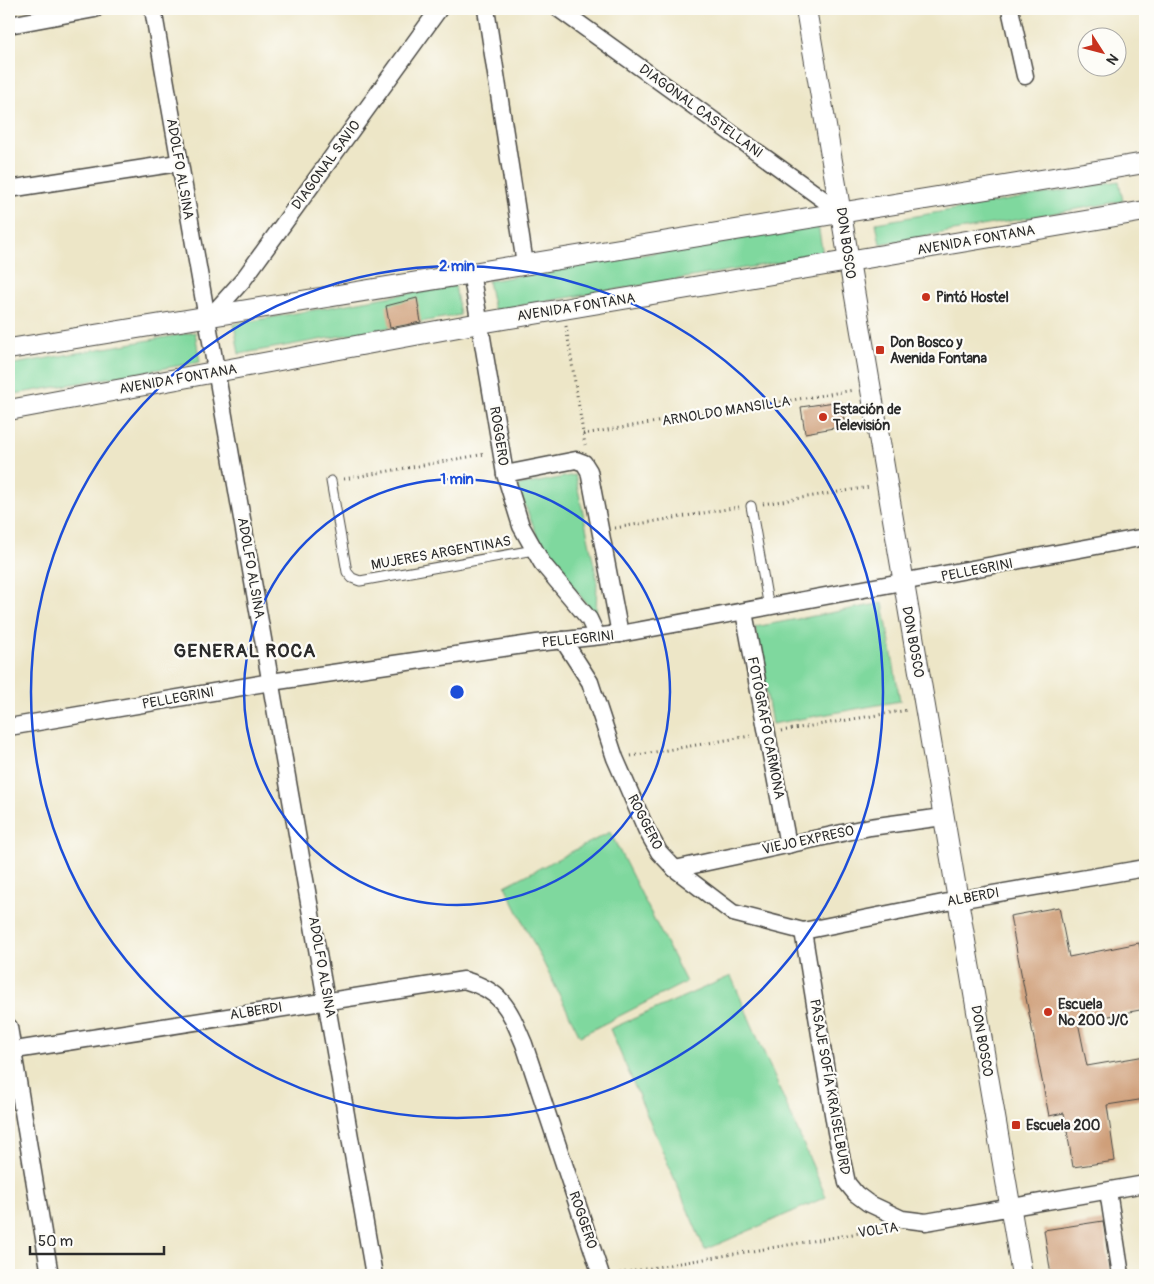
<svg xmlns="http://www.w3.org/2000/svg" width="1154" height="1284" viewBox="0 0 1154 1284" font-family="Pangolin,sans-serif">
<rect width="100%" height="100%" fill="#fdfcf7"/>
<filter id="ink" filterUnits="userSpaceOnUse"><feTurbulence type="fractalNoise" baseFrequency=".02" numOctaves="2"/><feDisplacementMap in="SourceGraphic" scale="10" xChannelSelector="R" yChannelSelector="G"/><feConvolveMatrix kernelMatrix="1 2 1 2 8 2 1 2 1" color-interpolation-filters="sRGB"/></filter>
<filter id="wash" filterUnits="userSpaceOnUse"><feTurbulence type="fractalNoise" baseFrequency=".0096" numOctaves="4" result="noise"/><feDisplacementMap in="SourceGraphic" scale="20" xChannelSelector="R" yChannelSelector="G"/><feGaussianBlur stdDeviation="1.12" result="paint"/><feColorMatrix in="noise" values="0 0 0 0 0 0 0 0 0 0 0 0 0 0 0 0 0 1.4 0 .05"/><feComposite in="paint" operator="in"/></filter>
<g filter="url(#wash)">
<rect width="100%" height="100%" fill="#ede6c7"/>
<!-- green -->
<g fill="#7fd89e" stroke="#558264">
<polygon points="1119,181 1123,201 880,244 876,223"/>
<polygon points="818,225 823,255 494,310 488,281"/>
<polygon points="455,285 460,315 239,354 234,324"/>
<polygon points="195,332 200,362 9,395 9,365"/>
<polygon points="575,475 597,579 596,616 542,547 517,486"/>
<polygon points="883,603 900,701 772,724 755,627"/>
<polygon points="610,832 686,982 580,1036 505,886"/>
<polygon points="731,976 826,1197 705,1250 610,1029"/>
</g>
<g id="blocks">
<!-- building -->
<g fill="#cf9f79">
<polygon points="417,298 421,322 390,328 386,306"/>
<polygon points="841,401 845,426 805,433 801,407"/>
<polygon points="1059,907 1069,957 1139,943 1145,978 1145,1009 1078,1022 1087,1066 1145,1056 1145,1099 1107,1105 1115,1161 1073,1167 1064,1113 1049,1116 1010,916"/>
<polygon points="1103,1221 1111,1275 1051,1275 1044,1230"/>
</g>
</g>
</g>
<g filter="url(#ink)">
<use href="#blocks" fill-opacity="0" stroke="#484742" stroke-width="1"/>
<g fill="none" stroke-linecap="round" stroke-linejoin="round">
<!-- service casing -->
<g stroke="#484742" stroke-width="11">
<g id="service">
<polyline points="331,481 347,572 352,578 360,581 534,550"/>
<polyline points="751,506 769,608"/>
</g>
</g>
<!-- minor casing -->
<g stroke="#484742" stroke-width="19">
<g id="minor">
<polyline points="153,9 374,1275"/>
<polyline points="486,9 525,264"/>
<polyline points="559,9 842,213"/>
<polyline points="1010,9 1025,76"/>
<polyline points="9,25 95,9"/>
<polyline points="9,189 178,163"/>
<polyline points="471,272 505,474 521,526 542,563 589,619 597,636"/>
<polyline points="209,318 243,280 439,9"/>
<polyline points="505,474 576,460 584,463 589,471 620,634"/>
<polyline points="744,612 788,845"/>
<polyline points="563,640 590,682 615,758 646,829 659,852 675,869 733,913 803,931 958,900 1145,868"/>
<polyline points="9,727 271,682 537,643 620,634 1145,537"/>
<polyline points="675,869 870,827 943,817"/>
<polyline points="803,931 836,1132 847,1183 856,1194 868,1203 902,1219 926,1222 1145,1184"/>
<polyline points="9,1027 50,1275"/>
<path d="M9,1051L464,980C503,991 509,1009 524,1044L601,1275"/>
<polyline points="1108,1191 1121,1275"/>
</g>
</g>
<!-- tertiary casing -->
<g stroke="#484742" stroke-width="22">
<g id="tertiary">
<polyline points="806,9 1022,1275"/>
<polyline points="9,349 1145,163"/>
<polyline points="9,410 480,323 1145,211"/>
</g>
</g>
<!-- path -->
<g stroke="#484742" stroke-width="3" stroke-dasharray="1 4" stroke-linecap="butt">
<polyline points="566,326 585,445"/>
<polyline points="583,434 854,390"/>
<polyline points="344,479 485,454"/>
<polyline points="763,504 870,487"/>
<polyline points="615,528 739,507"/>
<polyline points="781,731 908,710"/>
<polyline points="631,756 750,736"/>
<polyline points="615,1274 883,1229"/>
</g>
<!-- service -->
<use href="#service" stroke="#fff" stroke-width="9"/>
<!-- minor -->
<use href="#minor" stroke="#fff" stroke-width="16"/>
<!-- tertiary -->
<use href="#tertiary" stroke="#fff" stroke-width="20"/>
</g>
</g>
<!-- distance rings -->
<g fill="none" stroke="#1d4ed8" stroke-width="2.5">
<circle cx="457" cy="692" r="213"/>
<circle cx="457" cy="692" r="426"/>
</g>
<!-- markers -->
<g fill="#c8321e" stroke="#fdfcf7" stroke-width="2">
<circle cx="926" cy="297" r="5"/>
<rect x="875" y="345" width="10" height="10" rx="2.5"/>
<circle cx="823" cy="417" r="5"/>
<circle cx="1048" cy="1012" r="5"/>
<rect x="1011" y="1120" width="10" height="10" rx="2.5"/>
</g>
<g text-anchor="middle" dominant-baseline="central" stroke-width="4.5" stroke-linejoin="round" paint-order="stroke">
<!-- street labels -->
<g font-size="14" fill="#2b2b2b" stroke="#fdfcf7">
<text transform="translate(701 111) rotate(36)">DIAGONAL CASTELLANI</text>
<text transform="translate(326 165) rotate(-54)">DIAGONAL SAVIO</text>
<text transform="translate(180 169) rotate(80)">ADOLFO ALSINA</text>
<text transform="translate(976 240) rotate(-10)">AVENIDA FONTANA</text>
<text transform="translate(846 243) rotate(82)">DON BOSCO</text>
<text transform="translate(576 307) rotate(-9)">AVENIDA FONTANA</text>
<text transform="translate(178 379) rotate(-10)">AVENIDA FONTANA</text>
<text transform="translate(726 411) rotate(-9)">ARNOLDO MANSILLA</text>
<text transform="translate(499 436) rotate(81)">ROGGERO</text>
<text transform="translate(441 553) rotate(-10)">MUJERES ARGENTINAS</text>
<text transform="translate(251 568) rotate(80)">ADOLFO ALSINA</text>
<text transform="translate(977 570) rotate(-11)">PELLEGRINI</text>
<text transform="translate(578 639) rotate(-6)">PELLEGRINI</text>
<text transform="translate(913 642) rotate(80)">DON BOSCO</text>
<text transform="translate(178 698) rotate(-10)">PELLEGRINI</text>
<text transform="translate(766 728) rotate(79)">FOTÓGRAFO CARMONA</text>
<text transform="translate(645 822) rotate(63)">ROGGERO</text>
<text transform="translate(808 840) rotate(-12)">VIEJO EXPRESO</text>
<text transform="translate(973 897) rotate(-10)">ALBERDI</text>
<text transform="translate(322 967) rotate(80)">ADOLFO ALSINA</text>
<text transform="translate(256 1011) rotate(-9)">ALBERDI</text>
<text transform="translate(982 1041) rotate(80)">DON BOSCO</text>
<text transform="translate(830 1087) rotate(80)">PASAJE SOFÍA KRAISELBURD</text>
<text transform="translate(583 1220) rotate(71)">ROGGERO</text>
<text transform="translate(878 1230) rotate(-9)">VOLTA</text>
</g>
<!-- poi labels -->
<g font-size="14" font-weight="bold" fill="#2b2b2b" stroke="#fdfcf7" text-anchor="start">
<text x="936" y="297">Pintó Hostel</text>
<text x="890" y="342">Don Bosco y<tspan x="890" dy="16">Avenida Fontana</tspan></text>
<text x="833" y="409">Estación de<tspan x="833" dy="16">Televisión</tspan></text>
<text x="1058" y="1004">Escuela<tspan x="1058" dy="16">Nº 200 J/C</tspan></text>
<text x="1026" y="1125">Escuela 200</text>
</g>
<!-- district labels -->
<g font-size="19" font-weight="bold" letter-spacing="1" fill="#2b2b2b" stroke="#fdfcf7">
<text x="245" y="651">GENERAL ROCA</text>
</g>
</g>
<circle cx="457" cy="692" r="8" fill="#1d4ed8" stroke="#fdfcf7" stroke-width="2.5"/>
<g font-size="15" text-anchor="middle" font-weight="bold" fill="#1d4ed8" stroke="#fdfcf7" stroke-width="4.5" stroke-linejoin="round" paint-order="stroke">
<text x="457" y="271">2 min</text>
<text x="457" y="484">1 min</text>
</g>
<!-- margin -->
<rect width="1154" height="1284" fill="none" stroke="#fdfcf7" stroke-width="30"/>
<!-- north arrow -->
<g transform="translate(1102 52) rotate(126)"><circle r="24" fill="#fdfcf7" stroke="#a9a8a5"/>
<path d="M0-4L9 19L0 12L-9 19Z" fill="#c8321e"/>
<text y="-8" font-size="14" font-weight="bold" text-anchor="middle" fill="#2b2b2b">N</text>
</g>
<!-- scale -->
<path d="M30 1246v8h134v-8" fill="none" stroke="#2b2b2b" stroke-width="2.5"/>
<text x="38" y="1246" font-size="15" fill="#2b2b2b" stroke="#fdfcf7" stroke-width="4" paint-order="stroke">50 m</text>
</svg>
